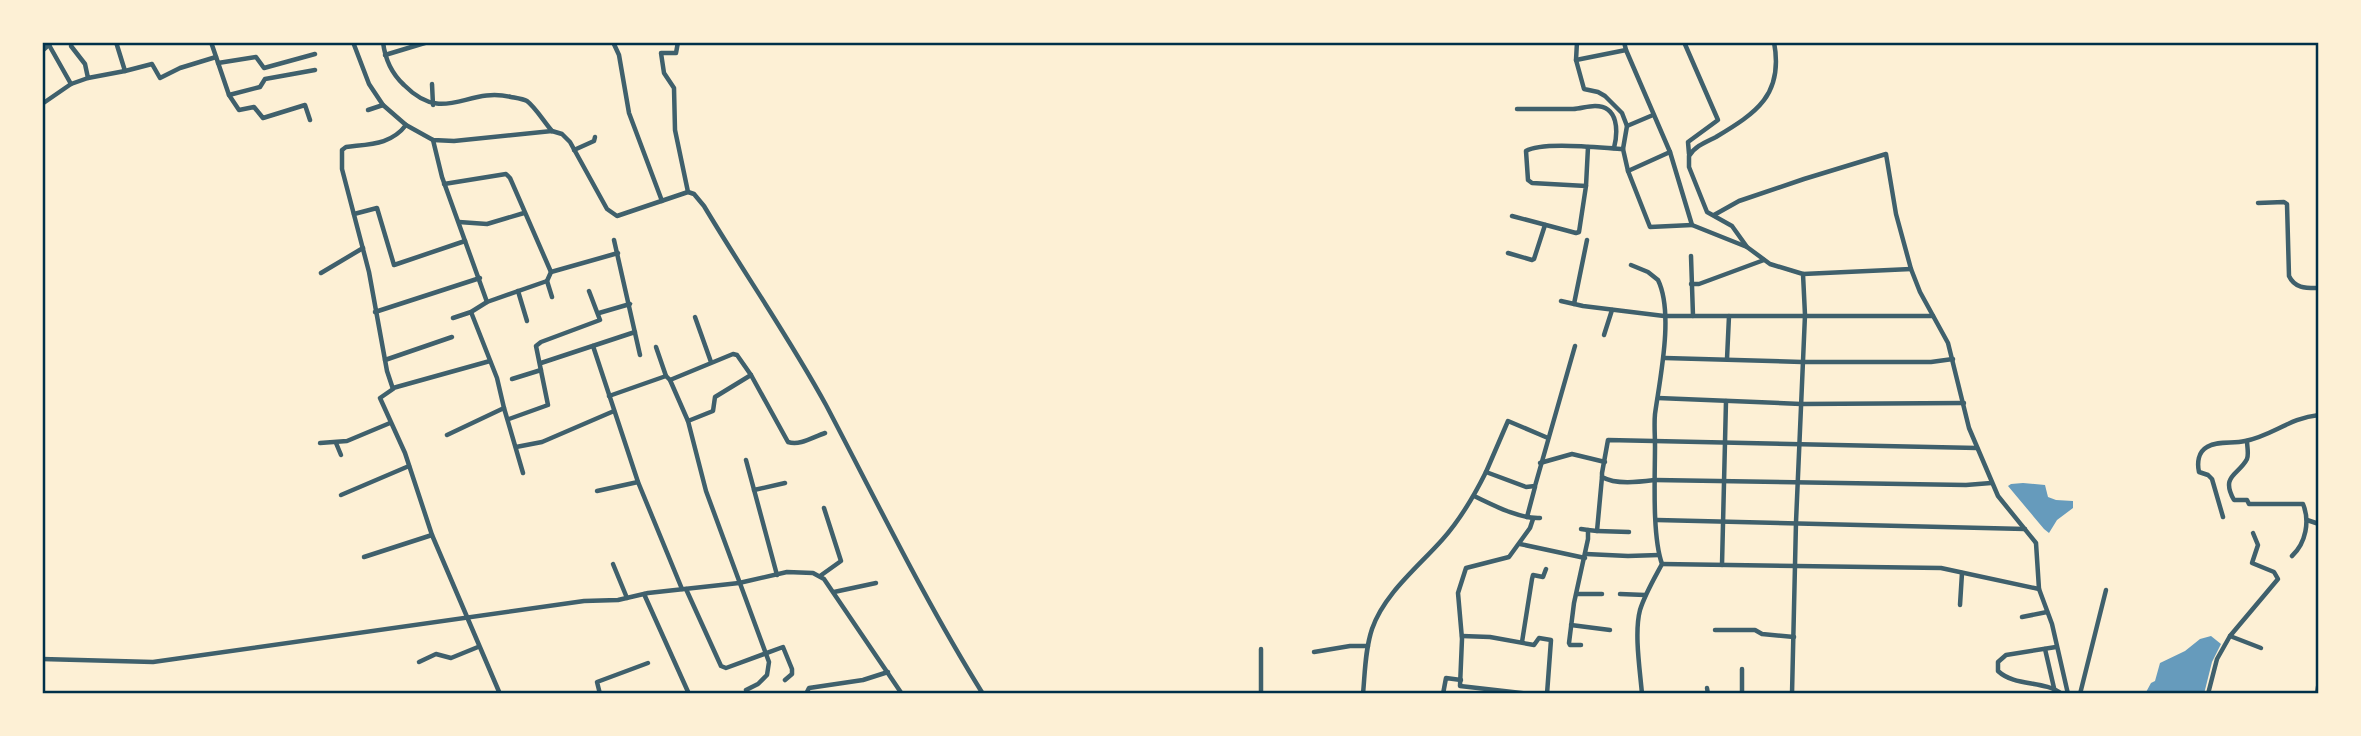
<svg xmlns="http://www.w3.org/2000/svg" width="2361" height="736" viewBox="0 0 2361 736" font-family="Figtree,sans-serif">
<rect width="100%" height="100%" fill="#fdf0d5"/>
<!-- water -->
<g fill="#669bbc">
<polygon points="2023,483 2045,485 2048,497 2056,500 2073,501 2073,508 2057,520 2049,533 2044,529 2008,486 2011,484"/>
<polygon points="2211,636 2221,644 2212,662 2204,694 2145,694 2151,683 2155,681 2160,663 2185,651 2200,639"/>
</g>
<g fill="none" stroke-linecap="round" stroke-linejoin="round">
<!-- minor -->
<g stroke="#3f606c" stroke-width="4.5">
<polyline points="72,42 71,46 85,64 88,78 125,71 116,42"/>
<polyline points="211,42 229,95 239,110 254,107 263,118 305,105 310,120"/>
<path d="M353,42L369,84L383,105L406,125L433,140L454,141L552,131L562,134L570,142L607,209L617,216L688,192L694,194L704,206C744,273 789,337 826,405C877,502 925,601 983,694"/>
<path d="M383,42C385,59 391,73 404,85C445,126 466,86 511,97C516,98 523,99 527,101C536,108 544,122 552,131"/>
<polyline points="613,42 619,55 629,113 662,201"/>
<polyline points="678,42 676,53 661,53 664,73 674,88 675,130 688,192"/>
<polyline points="1577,42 1576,60 1584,89 1598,92 1605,96 1622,113 1627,126 1623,149"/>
<polyline points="1684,42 1718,120 1688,142 1689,154"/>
<path d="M1774,42C1784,95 1756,113 1716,137C1706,142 1695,146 1689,156V167L1707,212L1732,226L1747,247L1770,264L1803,274L1805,315L1796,522L1792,694"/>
<polyline points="1626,50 1670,152 1692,225 1747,247"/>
<polyline points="42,51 52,42"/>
<polyline points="385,55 428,42"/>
<polyline points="1576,60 1626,50 1624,42"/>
<polyline points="218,63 256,57 264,68 315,54"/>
<polyline points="125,71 152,64 160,78 180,68 216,57"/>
<polyline points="71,84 88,78"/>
<polyline points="432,84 433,105"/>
<polyline points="229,95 260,87 265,79 315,70"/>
<polyline points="42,104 71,84 49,45"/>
<path d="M1517,109C1536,109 1554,109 1573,109C1580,109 1587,106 1595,106C1619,106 1618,132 1614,148"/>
<polyline points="368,110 383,105"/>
<path d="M406,125C391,145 369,144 346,147L342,150V169L369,272L387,371L393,389L380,398L405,453L432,535L500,694"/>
<polyline points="1627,126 1653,115"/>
<polyline points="433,140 442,177 487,302"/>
<polyline points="574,150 594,141 595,137"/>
<polyline points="1628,171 1670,152"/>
<polyline points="444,184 506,174 510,178 551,272 547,281 552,297"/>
<polyline points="1586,186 1588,147"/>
<path d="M2258,203L2284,202L2287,204L2289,276C2295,289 2307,288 2319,288"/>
<polyline points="354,214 377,208 394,265 465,241"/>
<polyline points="1714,215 1739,201 1804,179 1886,154 1896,214 1911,269 1920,292 1948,343 1969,428 1998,496 2036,543 2039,589 2052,624 2068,694"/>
<path d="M1512,216L1576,233L1579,232L1586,186L1532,183L1528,180L1526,151C1542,141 1602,148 1623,149L1628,171L1650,227L1692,225"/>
<polyline points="459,222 487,224 524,213"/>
<polyline points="614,240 640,355"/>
<polyline points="1508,253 1532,260 1534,259 1545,225"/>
<polyline points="1691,256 1693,316"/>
<path d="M1631,265L1648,272L1658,280C1674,313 1660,378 1655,414C1654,424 1655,435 1655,446C1655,477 1652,536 1662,564C1654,579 1645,594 1640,610C1634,633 1640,670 1642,694"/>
<polyline points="551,272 618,253"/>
<polyline points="321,273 363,248"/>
<polyline points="1803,274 1911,269"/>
<polyline points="1691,284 1699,284 1764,260"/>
<polyline points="518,291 527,321"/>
<polyline points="1561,301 1583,306 1664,316 1933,316"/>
<polyline points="1574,304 1587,240"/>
<polyline points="375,312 480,278"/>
<polyline points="471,312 497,378 504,408"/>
<polyline points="599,313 630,304"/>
<polyline points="695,317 711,362"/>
<polyline points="453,318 471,312 487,302 547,281"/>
<polyline points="1604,335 1612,310"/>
<polyline points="593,346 638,482 682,589"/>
<polyline points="656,347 666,376"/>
<polyline points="1665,358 1802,362 1931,362 1953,359"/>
<polyline points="1727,359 1729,316"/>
<polyline points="385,360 452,337"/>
<polyline points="541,363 635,332"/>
<polyline points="512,379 541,370"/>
<polyline points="670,380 733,354 737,355 751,375"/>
<polyline points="393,388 490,361"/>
<polyline points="609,396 666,376 670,380 688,421 706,491 769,662 767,675 758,684 746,690"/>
<polyline points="1658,398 1801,404 1964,403"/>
<polyline points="509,419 548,405 536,346 541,342 600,320 589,291"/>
<path d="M688,421L713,411L715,397L751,375L788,442C800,446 813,437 825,433"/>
<polyline points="447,435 504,408 523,473"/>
<path d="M2247,441C2247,446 2249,454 2247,459C2239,475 2220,475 2234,500H2247L2249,504H2303C2310,521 2306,543 2292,556"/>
<polyline points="320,443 347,441 390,423"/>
<polyline points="336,443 341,455"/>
<polyline points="516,447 542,442 614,411"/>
<path d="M1977,448L1608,440L1602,473V477C1616,485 1639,482 1655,480L1966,485L1991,483"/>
<polyline points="746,460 777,575"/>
<polyline points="1540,463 1572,454 1605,462"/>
<polyline points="1486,472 1508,421 1548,438"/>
<polyline points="754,490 785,483"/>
<polyline points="597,491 638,482"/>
<polyline points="341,495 409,466"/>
<path d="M1474,496C1493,505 1519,519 1540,518"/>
<polyline points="1527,517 1535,487"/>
<path d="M2223,517L2212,479L2208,475L2199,472C2197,463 2198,452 2207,447C2218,440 2233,444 2245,441C2272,436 2289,418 2319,415"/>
<polyline points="1657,520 2025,529"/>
<polyline points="2307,520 2319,524"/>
<polyline points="1581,529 1588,530 1588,539 1574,603 1569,643 1570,645 1581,645"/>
<polyline points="1588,530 1597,531 1602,477"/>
<polyline points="1597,531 1629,532"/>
<polyline points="1520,544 1585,558"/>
<polyline points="1586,554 1628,556 1659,555"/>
<polyline points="364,557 432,535"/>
<polyline points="613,564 627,598"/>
<polyline points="1662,564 1941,568 2039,589"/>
<polyline points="1722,565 1726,401"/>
<polyline points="820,576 841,561 824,508"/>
<polyline points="686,589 721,666 726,668 783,647 792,669 792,674 785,680"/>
<polyline points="834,592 876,583"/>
<polyline points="644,594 689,694"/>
<polyline points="1577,594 1602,594"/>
<polyline points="1620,594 1645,595"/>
<polyline points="1960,605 1962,573"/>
<polyline points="2022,617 2047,612"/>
<polyline points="1571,625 1610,630"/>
<polyline points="1715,630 1755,630 1762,634 1794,637"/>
<polyline points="1462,636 1490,637 1534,645 1539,638 1551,640 1547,694"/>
<polyline points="2230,636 2278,579 2274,572 2252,563 2258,545 2253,533"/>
<polyline points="1522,642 1532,579 1533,575 1543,577 1546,569"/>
<path d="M2056,647L2006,655L1998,662V671C2015,687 2044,680 2062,694"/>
<polyline points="2045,649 2054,688"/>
<polyline points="1314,652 1350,646 1368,646"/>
<polyline points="42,659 153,662 584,601 618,600 648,593 739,583 787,572 813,573 824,579 902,694"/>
<polyline points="419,662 436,654 451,658 478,647"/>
<polyline points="1707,688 1708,694"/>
<polyline points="600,694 597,682 648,663"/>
<polyline points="806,694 809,688 863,680 888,672"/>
<polyline points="1261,694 1261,649"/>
<path d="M1363,694C1365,673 1365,650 1372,629C1384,594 1418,567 1442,540C1460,520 1474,496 1486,472L1526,487L1535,486L1575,346"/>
<polyline points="1443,694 1446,678 1461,680"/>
<polyline points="1530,694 1460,686 1462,639 1458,593 1466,568 1509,557 1530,528 1533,519"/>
<polyline points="1742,694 1742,669"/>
<polyline points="2080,694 2106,590"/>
<polyline points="2208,694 2217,659 2230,636 2261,648"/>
<polyline points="2317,694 2319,680"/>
</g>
</g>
<!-- border -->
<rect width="2361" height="736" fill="none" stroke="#fdf0d5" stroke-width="88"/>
<rect x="44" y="44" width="2273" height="648" fill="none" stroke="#003049" stroke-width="2.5"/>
</svg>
